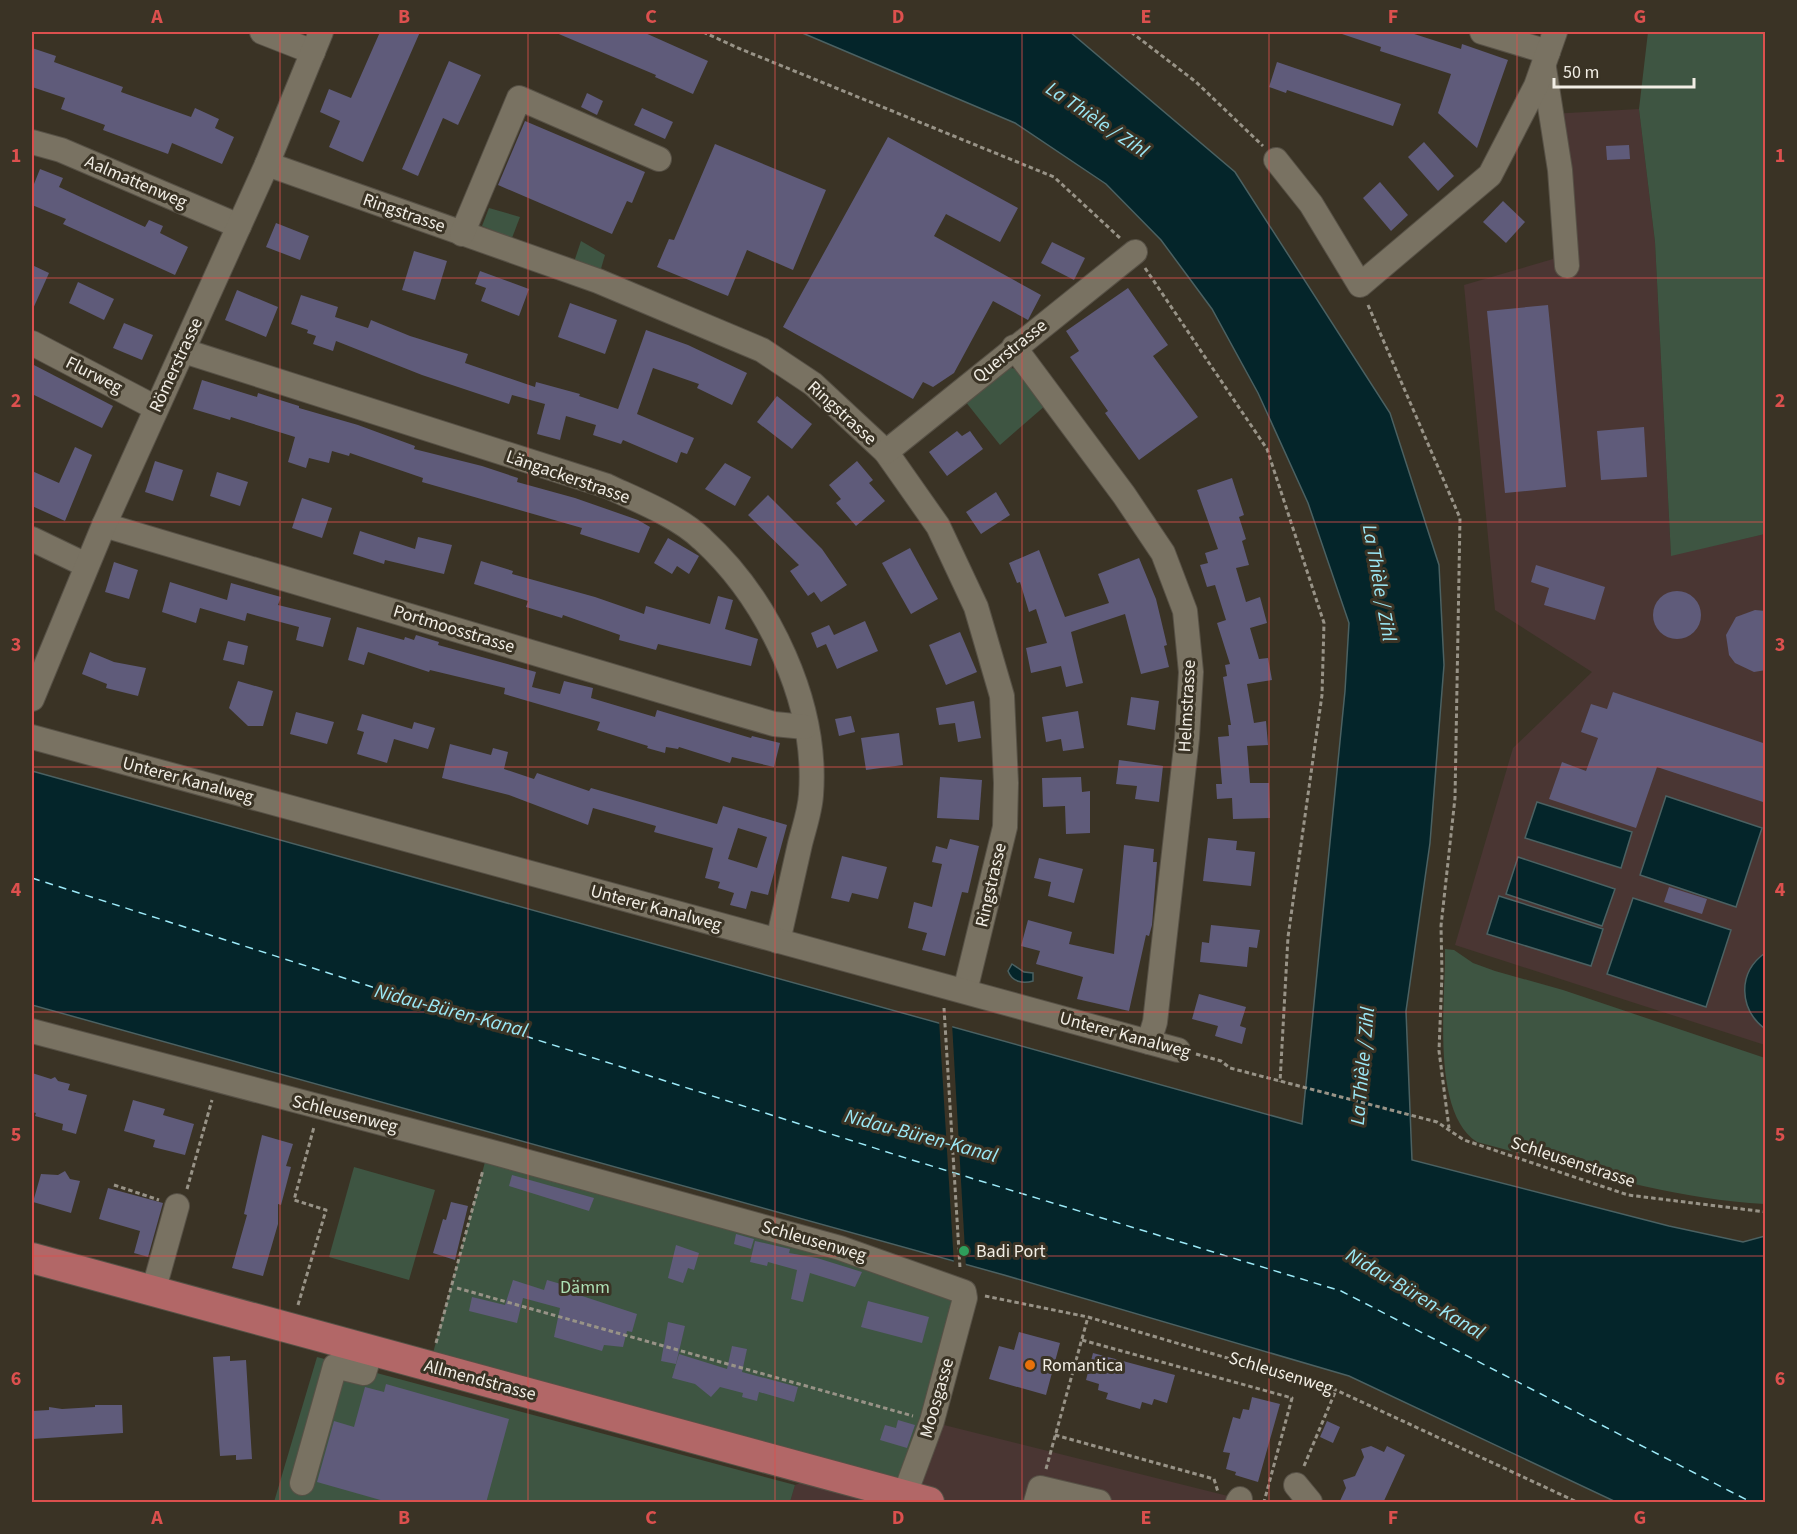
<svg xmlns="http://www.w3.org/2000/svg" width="1797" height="1534" viewBox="0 0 1797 1534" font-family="'Source Sans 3',sans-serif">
<rect width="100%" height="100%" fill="#3a3325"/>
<!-- industrial -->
<g fill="#4a3633">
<polygon points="1639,109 1655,242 1671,555 1765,534 1765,1045 1455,945 1513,748 1592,672 1495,610 1464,285 1553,259 1550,114"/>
<polygon points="944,1425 1240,1499 1254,1502 790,1502 795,1485"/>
</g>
<!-- green -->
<g fill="#3e5542">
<polygon points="1648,32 1766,32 1765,534 1671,556 1655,242 1639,109"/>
<polygon points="489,208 520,217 512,238 482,226"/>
<polygon points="581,241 605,255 600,272 574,262"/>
<polygon points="1010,368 1020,369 1046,405 1000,445 965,401"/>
<path d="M1445,949L1454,950L1473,963L1495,971L1563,990L1765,1058V1204C1666,1199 1572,1167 1477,1142C1430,1112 1446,999 1445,949Z"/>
<polygon points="488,1151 965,1298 908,1486 433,1353"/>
<polygon points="354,1167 435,1190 409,1280 329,1257"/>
<polygon points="317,1357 795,1485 790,1502 274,1502"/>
</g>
<!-- water -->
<g fill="#04252a" stroke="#4b6162" stroke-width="1.5">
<polygon points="800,32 1070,32 1235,172 1390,413 1439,565 1444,665 1430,843 1406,1011 1412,1160 1669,1226 1743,1242 1765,1236 1765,1502 1616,1502 1349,1376 1004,1275 32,1005 32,771 1302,1124 1345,691 1349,623 1308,503 1258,393 1212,309 1161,240 1106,184 1015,123"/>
<polygon points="1666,796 1762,828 1736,907 1640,875"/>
<polygon points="1537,802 1632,832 1621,868 1525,838"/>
<polygon points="1518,857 1615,889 1602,926 1506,894"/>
<polygon points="1499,896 1603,929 1591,966 1487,934"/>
<polygon points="1633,898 1731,930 1706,1007 1607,974"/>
<path d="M1765,953V1029C1739,1009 1737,973 1765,953Z"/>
<path d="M1012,964L1024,972L1033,973V981C1023,984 1012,982 1008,971Z"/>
</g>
<!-- pier -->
<polygon fill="#3a3325" points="939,1020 952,1023 966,1268 954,1265"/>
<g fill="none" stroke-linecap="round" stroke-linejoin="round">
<!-- ferry -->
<polyline stroke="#9ce9f7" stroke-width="1.5" stroke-dasharray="8 6" stroke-linecap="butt" points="32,878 912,1160 1341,1291 1751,1502"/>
</g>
<!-- building -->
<g fill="#5f5b7a" fill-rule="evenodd">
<polygon points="380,32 420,32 363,162 329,147 340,121 320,112 329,89 351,98"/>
<polygon points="554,32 643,32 708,61 693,94 655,77 656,75"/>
<polygon points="1343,32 1408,32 1461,49 1462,44 1508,60 1477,148 1438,113 1451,74 1380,51 1381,47 1342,34"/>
<polygon points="32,48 56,56 54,62 123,87 121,92 191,117 195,108 219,119 215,128 234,137 222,164 172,143 168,154 103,130 105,125 61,109 65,98 32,87"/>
<polygon points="449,61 481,75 458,125 443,118 418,176 402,169"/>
<polygon points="1277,62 1401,104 1393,126 1287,90 1286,93 1269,87"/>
<polygon points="587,93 603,101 597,115 581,107"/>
<polygon points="642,108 673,122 665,139 634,125"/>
<polygon points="525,121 645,172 632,203 627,201 612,234 498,185"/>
<polygon points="888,137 1018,208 1000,242 946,214 934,236 1041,295 1028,320 993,301 954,373 933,387 923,382 913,399 783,327"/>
<polygon points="1424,142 1454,176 1438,191 1408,157"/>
<polygon points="715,144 826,190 793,270 747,250 728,296 657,267 669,239 674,240"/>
<polygon points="1629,145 1630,159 1607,160 1606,146"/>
<polygon points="40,169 63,178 59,187 145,227 149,220 163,226 160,233 188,247 175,275 63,224 66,219 32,205 32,189"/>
<polygon points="1380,182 1408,215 1391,231 1363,198"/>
<polygon points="1503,201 1525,222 1506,243 1483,222"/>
<polygon points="276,223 309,236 300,260 266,247"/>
<polygon points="1052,242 1085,258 1074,280 1041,263"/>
<polygon points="414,251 447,261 435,300 402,290"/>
<polygon points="32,265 49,273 32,311"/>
<polygon points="480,271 529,289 519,316 481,301 486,288 475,284"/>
<polygon points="78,282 114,299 104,320 69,303"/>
<polygon points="1128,288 1168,345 1153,356 1198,417 1139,460 1105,413 1108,411 1070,357 1079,351 1066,331"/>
<polygon points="237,290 278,307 266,337 225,320"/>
<polygon points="301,295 338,307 335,317 368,328 371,320 410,336 468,354 465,363 535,387 536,382 580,394 579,396 618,409 646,330 688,345 747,373 732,405 697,388 699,384 653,368 637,414 694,438 687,454 681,452 677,463 623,440 621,444 593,435 596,425 566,416 560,440 537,434 545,404 512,395 509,404 422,375 336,341 333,351 313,344 316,336 307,333 308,330 291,324"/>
<polygon points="570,303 617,320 605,354 558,337"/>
<polygon points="1548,305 1566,487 1505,493 1487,311"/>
<polygon points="124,323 153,335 142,360 113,348"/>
<polygon points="32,364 113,406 102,428 32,394"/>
<polygon points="202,380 257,397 258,393 299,406 299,408 358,425 415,446 414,449 482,466 518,478 517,482 575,498 638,520 650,527 639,553 580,534 582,528 422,482 423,478 350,453 349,456 332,451 329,463 309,458 306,468 288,462 295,437 231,417 230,420 193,409"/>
<polygon points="777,396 812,424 792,449 757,422"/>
<polygon points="1644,427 1647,477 1601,480 1597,431"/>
<polygon points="957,431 962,436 970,431 983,449 947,476 929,452"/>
<polygon points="75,447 92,455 65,521 32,506 32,471 59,483"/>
<polygon points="155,461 183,470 173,501 145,492"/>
<polygon points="857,461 873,480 869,483 885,501 856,526 836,503 841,499 829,485"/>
<polygon points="725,463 751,477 735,506 705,489"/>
<polygon points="217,472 248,482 240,506 210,496"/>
<polygon points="1232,478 1244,515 1239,517 1246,539 1242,541 1249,565 1236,568 1246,602 1260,597 1267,623 1250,628 1259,659 1268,658 1272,680 1247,684 1254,723 1266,721 1268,745 1247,746 1250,783 1269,783 1270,818 1233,819 1232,798 1217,799 1216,784 1222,784 1218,737 1229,736 1228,725 1231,725 1223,677 1227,676 1225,665 1230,664 1217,623 1226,620 1215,585 1207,587 1200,565 1208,563 1205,553 1218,549 1197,490"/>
<polygon points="996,492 1010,515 981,534 966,512"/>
<polygon points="768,495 822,549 847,585 821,602 814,592 808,596 790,571 799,565 748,515"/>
<polygon points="302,498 332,508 322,538 292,528"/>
<polygon points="360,531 415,549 418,537 452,545 444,574 385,560 384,564 353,554"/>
<polygon points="668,538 699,556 689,574 677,566 672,574 654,563"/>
<polygon points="910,548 938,599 911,614 882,563"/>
<polygon points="1039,550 1065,617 1109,603 1098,574 1139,558 1156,599 1167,645 1164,646 1169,667 1141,674 1125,614 1071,632 1083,683 1066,687 1061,666 1031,673 1026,648 1047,643 1036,609 1029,612 1020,582 1017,583 1009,563"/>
<polygon points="481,561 513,571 512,574 595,597 644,614 646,606 710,624 718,596 733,600 725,629 758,639 751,666 658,644 656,650 619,640 620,635 563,615 562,618 526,607 528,601 474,584"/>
<polygon points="114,562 138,570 129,599 105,592"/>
<polygon points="1536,565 1605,587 1595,620 1544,605 1549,588 1531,582"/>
<polygon points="170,582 227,600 231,583 281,597 278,605 331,618 323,647 296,640 299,627 247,613 245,621 200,608 196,623 162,612"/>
<circle cx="1677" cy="615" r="24"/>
<polygon points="1755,610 1766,611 1766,670 1754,672 1735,663 1729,655 1726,635 1736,617"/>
<polygon points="865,621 878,651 837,669 826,644 817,648 811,633 829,625 834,635"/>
<polygon points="357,627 404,640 405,637 414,640 416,635 439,642 438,645 536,672 532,687 560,694 564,681 593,688 591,698 655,717 657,710 751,738 752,736 780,743 774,767 732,757 730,763 679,747 678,749 666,747 665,753 647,748 648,746 597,730 600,722 504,694 505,688 430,670 429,672 368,652 364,665 348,660"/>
<polygon points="960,632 977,672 946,685 929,645"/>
<polygon points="228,641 248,646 244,665 223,660"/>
<polygon points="90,652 114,662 146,668 138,696 106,688 107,684 82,674"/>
<polygon points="238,681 273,691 263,726 248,726 229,708"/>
<polygon points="1613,692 1766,744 1766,803 1657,767 1636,828 1549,799 1562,762 1586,771 1598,738 1581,732 1591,704 1607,709"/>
<polygon points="1131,697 1159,701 1155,730 1127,725"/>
<polygon points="974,701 981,738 958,742 955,723 939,725 936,708"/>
<polygon points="1078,711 1084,748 1063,751 1061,739 1046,742 1042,717"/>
<polygon points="296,712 334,722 327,744 290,734"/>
<polygon points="362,714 412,729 414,722 435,728 428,749 394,739 387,763 357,754 364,732 357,730"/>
<polygon points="851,716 855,732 839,736 835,719"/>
<polygon points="899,733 903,765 866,770 861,738"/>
<path d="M450,744L491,755L493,748L508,752L504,769L534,779L537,773L589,791L591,788L717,824L723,806L787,825L768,895L751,891L746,909L730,905L734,893L718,888L720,882L705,878L713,848L654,832L656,826L593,808L588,825L509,795L442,778ZM738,828L767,837L757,868L728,859Z"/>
<polygon points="1119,760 1163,766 1159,802 1135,799 1137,786 1116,784"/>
<polygon points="940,777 982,780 979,820 937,818"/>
<polygon points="1081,777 1082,792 1090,791 1090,833 1066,834 1065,806 1043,807 1042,778"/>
<polygon points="1208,838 1237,841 1236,850 1255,852 1251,886 1203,881"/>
<polygon points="950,839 979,846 968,893 962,892 945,956 922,950 927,933 908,928 914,902 932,907 942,864 932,862 936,846 947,849"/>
<polygon points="1124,845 1154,849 1153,862 1157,862 1152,925 1149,936 1146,935 1129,1011 1077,999 1083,977 1036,964 1040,951 1021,946 1028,920 1072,932 1069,944 1114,954"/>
<polygon points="842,856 887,867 878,899 852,893 849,902 831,898"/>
<polygon points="1039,858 1083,869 1074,903 1048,896 1051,882 1034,878"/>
<polygon points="1669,887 1707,899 1702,914 1664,902"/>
<polygon points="1211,925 1260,930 1257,948 1249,947 1247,967 1200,962 1202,942 1209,943"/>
<polygon points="1199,994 1246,1007 1240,1026 1246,1028 1242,1044 1215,1036 1218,1026 1192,1019"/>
<polygon points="32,1073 51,1079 55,1077 58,1081 70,1084 68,1090 87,1095 76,1134 62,1130 63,1124 35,1116 36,1113 32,1112"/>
<polygon points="133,1100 165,1109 163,1115 194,1124 185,1155 153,1147 155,1140 124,1131"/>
<polygon points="262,1135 293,1144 286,1166 291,1167 281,1205 278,1204 278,1224 263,1276 232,1268 247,1215 244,1214"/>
<polygon points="65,1171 70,1179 80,1181 71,1213 33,1202 41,1174 58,1175"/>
<polygon points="512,1175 594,1198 589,1211 509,1186"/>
<polygon points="108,1188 163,1203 148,1257 134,1253 140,1231 99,1219"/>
<polygon points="451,1202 468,1206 455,1260 433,1253 443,1219 446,1220"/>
<polygon points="736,1234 754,1239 751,1249 734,1244"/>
<polygon points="755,1241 790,1249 789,1253 817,1258 862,1272 855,1287 810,1273 803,1302 791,1299 797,1270 768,1262 767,1266 750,1262"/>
<polygon points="676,1245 699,1253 694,1270 688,1268 683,1283 668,1278"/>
<polygon points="513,1280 544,1290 547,1280 578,1289 576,1294 637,1314 632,1332 627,1331 623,1347 604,1345 602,1351 554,1337 560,1308 523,1298 517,1323 469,1311 472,1297 505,1305"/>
<polygon points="868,1301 929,1317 922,1343 861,1327"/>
<polygon points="668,1322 685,1326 676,1364 661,1361"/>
<polygon points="1019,1332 1060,1343 1046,1395 989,1379 999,1346 1014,1350"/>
<polygon points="732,1346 747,1349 742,1372 798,1387 794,1402 759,1392 757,1401 742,1397 743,1393 720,1387 711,1397 695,1384 672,1378 679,1354 727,1369"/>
<polygon points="1093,1353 1175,1375 1167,1403 1154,1399 1152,1405 1142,1402 1140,1409 1106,1399 1108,1393 1098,1390 1099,1384 1086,1380"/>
<polygon points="230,1356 230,1361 246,1360 252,1459 236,1460 236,1455 220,1456 213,1357"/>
<polygon points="386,1384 509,1419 486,1503 391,1503 317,1482 334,1421 354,1427 365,1387 384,1392"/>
<polygon points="1252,1397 1280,1404 1258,1482 1235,1475 1236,1472 1226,1469 1230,1453 1223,1452 1233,1417 1240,1419 1243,1409 1249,1410"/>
<polygon points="95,1405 122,1405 123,1433 32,1439 32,1411 49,1410 49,1407 62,1409 95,1407"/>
<polygon points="898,1420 915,1425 907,1448 880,1440 885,1425 896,1428"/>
<polygon points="1327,1421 1340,1427 1333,1443 1320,1437"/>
<polygon points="1371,1446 1384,1452 1387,1446 1405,1455 1383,1503 1339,1503 1346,1488 1343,1480 1355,1476 1364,1457 1361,1449"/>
</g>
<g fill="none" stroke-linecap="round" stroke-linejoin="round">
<!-- minor casing -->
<g stroke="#575146" stroke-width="26">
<g id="minor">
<polyline points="262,32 313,52"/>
<polyline points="1482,32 1548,52"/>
<polyline points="1544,68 1560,170 1567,266"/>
<polyline points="32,142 61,150 239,226"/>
<polyline points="1276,160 1311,204 1360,285 1490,175 1536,86 1555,32"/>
<polyline points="267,164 598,281 762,350 813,384 886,452 938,526 976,607 1002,696 1006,783 1005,827 965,991"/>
<polyline points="462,234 519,98 659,159"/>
<polyline points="32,343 156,408"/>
<polyline points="1014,347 1124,495 1163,553 1185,611 1191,672 1187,738 1155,1022 1149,1042"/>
<path d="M184,351L607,486C637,500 678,516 702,539C769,600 818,704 811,795C810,811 804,828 800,844C793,876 785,909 778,941"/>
<polyline points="886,452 1135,252"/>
<polyline points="104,525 719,708 774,724 805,727"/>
<polyline points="32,539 86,565"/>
<polyline points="32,699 104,525 267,164 321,32"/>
<polyline points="32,737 1178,1050"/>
<polyline points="32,1031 488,1151 840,1248 964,1292 965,1298 932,1421 902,1502"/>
<polyline points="153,1292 177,1206"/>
<polyline points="302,1483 335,1366 364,1373 371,1350"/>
<polyline points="1296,1485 1310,1502"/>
<polyline points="1036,1502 1040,1488 1099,1502"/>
<polyline points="1238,1502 1240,1499"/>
</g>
</g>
<!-- major casing -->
<g stroke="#575146" stroke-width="32">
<polyline id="major" points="32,1258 929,1502"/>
</g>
<!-- path -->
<g stroke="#989387" stroke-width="3" stroke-dasharray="4.5 3" stroke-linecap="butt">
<polyline points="703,32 738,48 1054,177 1120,238"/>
<polyline points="1131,32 1196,82 1263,146"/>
<polyline points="1145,268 1267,449 1324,623 1322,695 1288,937 1280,1082"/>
<polyline points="1368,305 1460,518 1455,798 1441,926 1442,974 1439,1051 1449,1128"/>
<polyline points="944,1008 960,1268"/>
<polyline points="1196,1054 1221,1061 1230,1068 1437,1122 1464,1140 1628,1195 1766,1212"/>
<polyline points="114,1185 159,1200"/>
<polyline points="187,1189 212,1100"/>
<polyline points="457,1288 913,1416"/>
<polyline points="985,1296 1088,1317 1336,1390 1577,1502"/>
<polyline points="298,1305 326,1210 294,1200 314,1127"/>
<polyline points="1082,1340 1292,1398 1264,1502"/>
<polyline points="436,1343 483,1170"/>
<polyline points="1055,1435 1214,1479 1218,1492"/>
<polyline points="1304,1466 1336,1390"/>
<polyline points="1046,1469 1088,1317"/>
</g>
<!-- minor -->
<use href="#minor" stroke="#797262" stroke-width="24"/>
<!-- major -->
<use href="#major" stroke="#b26767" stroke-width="30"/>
</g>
<!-- grid -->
<path fill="none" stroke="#dc504e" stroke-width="1.5" stroke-opacity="0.55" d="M280,32V1502M528,32V1502M775,32V1502M1022,32V1502M1269,32V1502M1517,32V1502M32,278H1766M32,522H1766M32,767H1766M32,1012H1766M32,1256H1766"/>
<!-- markers -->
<circle fill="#2e9e5b" stroke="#3a3325" stroke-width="2" cx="964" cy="1251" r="6"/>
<circle fill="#e8710a" stroke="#3a3325" stroke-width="2" cx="1030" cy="1365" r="6"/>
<g text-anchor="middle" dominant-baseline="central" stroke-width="6" stroke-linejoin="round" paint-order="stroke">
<!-- street labels -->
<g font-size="18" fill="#f2eee5" stroke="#3a3325">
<text transform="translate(136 182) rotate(23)">Aalmattenweg</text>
<text transform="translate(404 213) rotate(19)">Ringstrasse</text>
<text transform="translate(1010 351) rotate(-39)">Querstrasse</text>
<text transform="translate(176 365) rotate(-65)">Römerstrasse</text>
<text transform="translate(94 375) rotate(27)">Flurweg</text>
<text transform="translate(842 413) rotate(42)">Ringstrasse</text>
<text transform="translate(568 477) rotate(19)">Längackerstrasse</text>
<text transform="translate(454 629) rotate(17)">Portmoosstrasse</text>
<text transform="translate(1187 706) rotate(-87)">Helmstrasse</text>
<text transform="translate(188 780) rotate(15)">Unterer Kanalweg</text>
<text transform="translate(991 885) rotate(-77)">Ringstrasse</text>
<text transform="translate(656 908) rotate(15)">Unterer Kanalweg</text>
<text transform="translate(1125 1035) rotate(15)">Unterer Kanalweg</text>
<text transform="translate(345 1114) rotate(14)">Schleusenweg</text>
<text transform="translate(1573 1162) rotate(18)">Schleusenstrasse</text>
<text transform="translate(814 1241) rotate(16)">Schleusenweg</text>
<text transform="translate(1281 1373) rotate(17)">Schleusenweg</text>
<text transform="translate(480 1380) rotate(15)">Allmendstrasse</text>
<text transform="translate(937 1398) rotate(-74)">Moosgasse</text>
</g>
<!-- poi labels -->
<g font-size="18" fill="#f2eee5" stroke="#3a3325" text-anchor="start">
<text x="976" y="1251">Badi Port</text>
<text x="1042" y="1365">Romantica</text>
</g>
<!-- park labels -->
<g font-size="18" fill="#aee1b6" stroke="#3a3325">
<text x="585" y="1287">Dämm</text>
</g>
<!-- water labels -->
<g font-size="20" font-style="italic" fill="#9ce9f7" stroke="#3a3325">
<text transform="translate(1097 120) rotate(34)">La Thièle / Zihl</text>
<text transform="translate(1379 583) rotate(80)">La Thièle / Zihl</text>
<text transform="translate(451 1011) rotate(15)">Nidau-Büren-Kanal</text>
<text transform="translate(1363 1066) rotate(-85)">La Thièle / Zihl</text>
<text transform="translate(921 1136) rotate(15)">Nidau-Büren-Kanal</text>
<text transform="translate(1415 1294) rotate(31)">Nidau-Büren-Kanal</text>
</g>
</g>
<!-- border -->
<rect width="1797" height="1534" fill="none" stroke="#3a3325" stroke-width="66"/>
<!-- scale -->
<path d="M1554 78v9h140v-9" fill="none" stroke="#f2eee5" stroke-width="3"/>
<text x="1563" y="78" font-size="18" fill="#f2eee5" stroke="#3a3325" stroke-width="4.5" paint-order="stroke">50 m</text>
<rect x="33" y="33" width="1731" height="1468" fill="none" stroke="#dc504e" stroke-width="2"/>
<g font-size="20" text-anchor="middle" font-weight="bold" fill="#dc504e">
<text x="157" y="23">A</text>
<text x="404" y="23">B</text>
<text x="651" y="23">C</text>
<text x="898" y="23">D</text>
<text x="1146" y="23">E</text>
<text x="1393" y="23">F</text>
<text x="1640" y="23">G</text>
<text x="16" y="162">1</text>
<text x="1780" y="162">1</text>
<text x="16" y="407">2</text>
<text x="1780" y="407">2</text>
<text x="16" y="651">3</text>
<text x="1780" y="651">3</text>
<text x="16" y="896">4</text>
<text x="1780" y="896">4</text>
<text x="16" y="1141">5</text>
<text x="1780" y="1141">5</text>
<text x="16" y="1385">6</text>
<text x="1780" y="1385">6</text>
<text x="157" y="1524">A</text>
<text x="404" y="1524">B</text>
<text x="651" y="1524">C</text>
<text x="898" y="1524">D</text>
<text x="1146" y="1524">E</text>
<text x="1393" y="1524">F</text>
<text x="1640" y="1524">G</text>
</g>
</svg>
